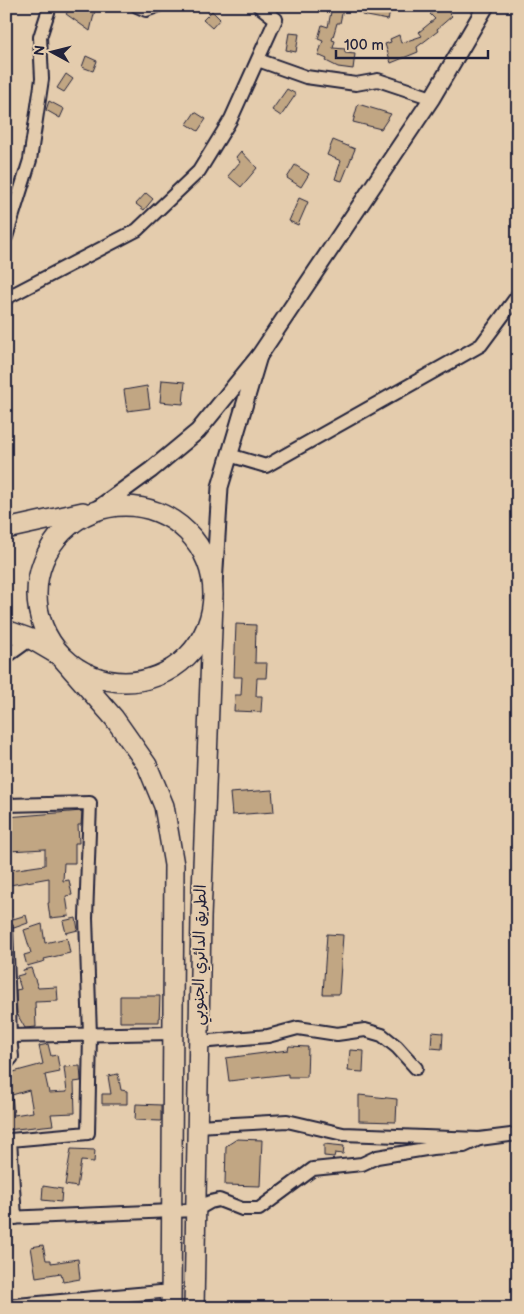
<svg xmlns="http://www.w3.org/2000/svg" width="524" height="1314" viewBox="0 0 524 1314" font-family="'Balsamiq Sans','Playpen Sans Arabic',sans-serif">
<rect width="100%" height="100%" fill="#e4ccad"/>
<filter id="ink" filterUnits="userSpaceOnUse"><feTurbulence type="fractalNoise" baseFrequency=".02" numOctaves="2"/><feDisplacementMap in="SourceGraphic" scale="10" xChannelSelector="R" yChannelSelector="G"/><feConvolveMatrix kernelMatrix="1 2 1 2 8 2 1 2 1" color-interpolation-filters="sRGB"/></filter>
<g filter="url(#ink)">
<!-- building -->
<g fill="#c1a683" stroke="#22223b" fill-rule="evenodd">
<polygon points="72,6 96,6 90,31 66,14"/>
<polygon points="362,6 390,12 388,20 362,15"/>
<polygon points="332,7 343,9 340,23 337,23 332,40 335,41 333,48 345,49 345,53 355,54 353,69 338,67 326,61 327,59 318,55 323,41 318,39 322,25 328,27"/>
<polygon points="443,7 452,16 437,29 438,31 417,47 418,52 391,63 385,44 391,42 390,39 399,35 401,43 422,36 419,32 435,19 430,14 437,8 440,10"/>
<polygon points="212,11 220,19 212,28 203,20"/>
<polygon points="289,33 299,34 296,52 286,50"/>
<polygon points="86,56 97,61 93,71 82,67"/>
<polygon points="66,74 73,79 64,92 57,88"/>
<polygon points="287,89 296,94 281,116 272,110"/>
<polygon points="49,101 64,109 60,118 46,110"/>
<polygon points="358,104 391,114 381,129 353,122"/>
<polygon points="195,112 206,119 198,131 187,124"/>
<polygon points="333,140 355,149 342,181 335,179 341,161 327,155"/>
<polygon points="241,151 257,168 241,187 228,176 240,162 236,157"/>
<polygon points="295,165 309,174 301,187 287,178"/>
<polygon points="146,193 153,199 144,210 136,204"/>
<polygon points="299,198 308,202 298,225 289,221"/>
<polygon points="162,380 185,382 183,404 160,402"/>
<polygon points="147,386 150,408 127,411 124,390"/>
<polygon points="236,624 256,625 255,663 267,663 266,678 257,678 256,696 262,696 261,712 234,711 235,695 241,695 242,677 234,677"/>
<polygon points="272,790 274,812 232,815 230,793"/>
<polygon points="82,811 81,825 78,825 79,843 75,843 75,863 64,863 63,881 69,880 72,895 66,896 69,916 50,918 48,903 49,903 49,878 10,885 11,870 45,865 45,849 8,851 7,817"/>
<polygon points="26,915 28,923 14,928 10,920"/>
<polygon points="76,918 78,930 66,933 63,921"/>
<polygon points="42,924 45,943 67,938 70,953 44,959 45,961 27,966 24,955 31,953 24,930"/>
<polygon points="327,934 343,935 339,994 323,994"/>
<polygon points="31,968 38,988 57,987 58,1001 35,1002 36,1027 25,1028 17,1014 16,990 21,989 17,976 24,974 23,970"/>
<polygon points="120,996 160,996 159,1022 120,1022"/>
<polygon points="432,1032 443,1033 442,1049 431,1048"/>
<path d="M48,1044L51,1056L57,1055L60,1072L45,1075L49,1093L67,1092L64,1067L80,1066L81,1081L74,1082L75,1113L51,1114L53,1125L7,1130L6,1074L43,1064L39,1046ZM29,1090L33,1112L14,1115L12,1095Z"/>
<polygon points="289,1046 308,1047 307,1077 288,1077 288,1074 229,1081 226,1058 288,1050"/>
<polygon points="350,1050 364,1051 363,1072 348,1071"/>
<polygon points="118,1074 121,1090 127,1091 127,1104 102,1104 102,1094 111,1094 108,1076"/>
<polygon points="359,1095 397,1099 396,1122 359,1121"/>
<polygon points="136,1104 161,1105 161,1121 135,1120"/>
<polygon points="237,1139 262,1140 260,1186 225,1185 226,1146"/>
<polygon points="324,1144 344,1146 343,1154 335,1153 334,1157 324,1156"/>
<polygon points="71,1149 95,1150 94,1162 81,1161 77,1187 65,1185"/>
<polygon points="43,1186 62,1189 61,1202 42,1200"/>
<polygon points="43,1245 46,1260 51,1260 51,1263 78,1259 80,1279 63,1282 61,1273 36,1277 31,1247"/>
</g>
<g fill="none" stroke-linecap="round" stroke-linejoin="round">
<!-- minor casing -->
<g stroke="#22223b" stroke-width="16">
<g id="minor">
<polyline points="137,6 146,10 157,6"/>
<polyline points="258,60 306,77 356,84 378,80 432,98"/>
<polyline points="6,237 30,160 42,79 40,37 50,6"/>
<polyline points="6,298 137,230 199,171 231,119 276,19 259,6"/>
<polyline points="229,455 266,466 481,345 518,295"/>
<polyline points="6,657 31,639"/>
<polyline points="6,805 90,803 86,918 90,1035 88,1133 10,1140 15,1218"/>
<polyline points="6,927 10,1036 174,1033"/>
<polyline points="6,1036 10,1036 12,1057 6,1064"/>
<polyline points="199,1042 268,1036 298,1028 337,1034 365,1030 382,1035 397,1047 416,1068"/>
<polyline points="197,1126 287,1121 343,1134 479,1139 518,1134"/>
<polyline points="6,1218 196,1210 210,1202 219,1200 242,1209 259,1209 313,1169 362,1164 377,1157 432,1148 464,1146 479,1139"/>
<polyline points="6,1306 171,1291"/>
</g>
</g>
<!-- tertiary casing -->
<g stroke="#22223b" stroke-width="19">
<g id="tertiary">
<polyline points="259,356 432,98 486,6"/>
<polyline points="96,510 151,470 198,431 259,356 220,487 213,602"/>
</g>
</g>
<!-- primary casing -->
<g stroke="#22223b" stroke-width="22">
<g id="primary">
<circle cx="125" cy="594" r="88"/>
<polyline points="6,529 83,512"/>
<polyline points="6,630 31,639 60,656 114,718 147,765 164,806 174,865 171,1308"/>
<polyline points="194,1308 201,918 213,602"/>
</g>
</g>
<!-- minor -->
<use href="#minor" stroke="#e4ccad" stroke-width="12"/>
<!-- tertiary -->
<use href="#tertiary" stroke="#e4ccad" stroke-width="15"/>
<!-- primary -->
<use href="#primary" stroke="#e4ccad" stroke-width="19"/>
</g>
</g>
<g text-anchor="middle" dominant-baseline="central" stroke-width="4" stroke-linejoin="round" paint-order="stroke">
<!-- street labels -->
<g font-size="16" fill="#22223b" stroke="#e4ccad">
<text transform="translate(200 955) rotate(-89)">الطريق الدائري الجنوبي</text>
</g>
</g>
<!-- margin -->
<rect width="524" height="1314" fill="none" stroke="#e4ccad" stroke-width="25"/>
<rect x="12" y="12" width="499" height="1289" fill="none" stroke="#22223b" stroke-width="2" filter="url(#ink)"/>
<!-- north arrow -->
<g transform="translate(52 52) rotate(277)" stroke="#e4ccad" stroke-width="4" paint-order="stroke">
<path d="M0-4L9 19L0 12L-9 19Z" fill="#22223b"/>
<text y="-8" font-size="14" font-weight="bold" text-anchor="middle" fill="#22223b">N</text>
</g>
<!-- scale -->
<path d="M336 50v8h152v-8" fill="none" stroke="#22223b" stroke-width="2.5"/>
<text x="344" y="50" font-size="15" fill="#22223b" stroke="#e4ccad" stroke-width="4" paint-order="stroke">100 m</text>
</svg>
